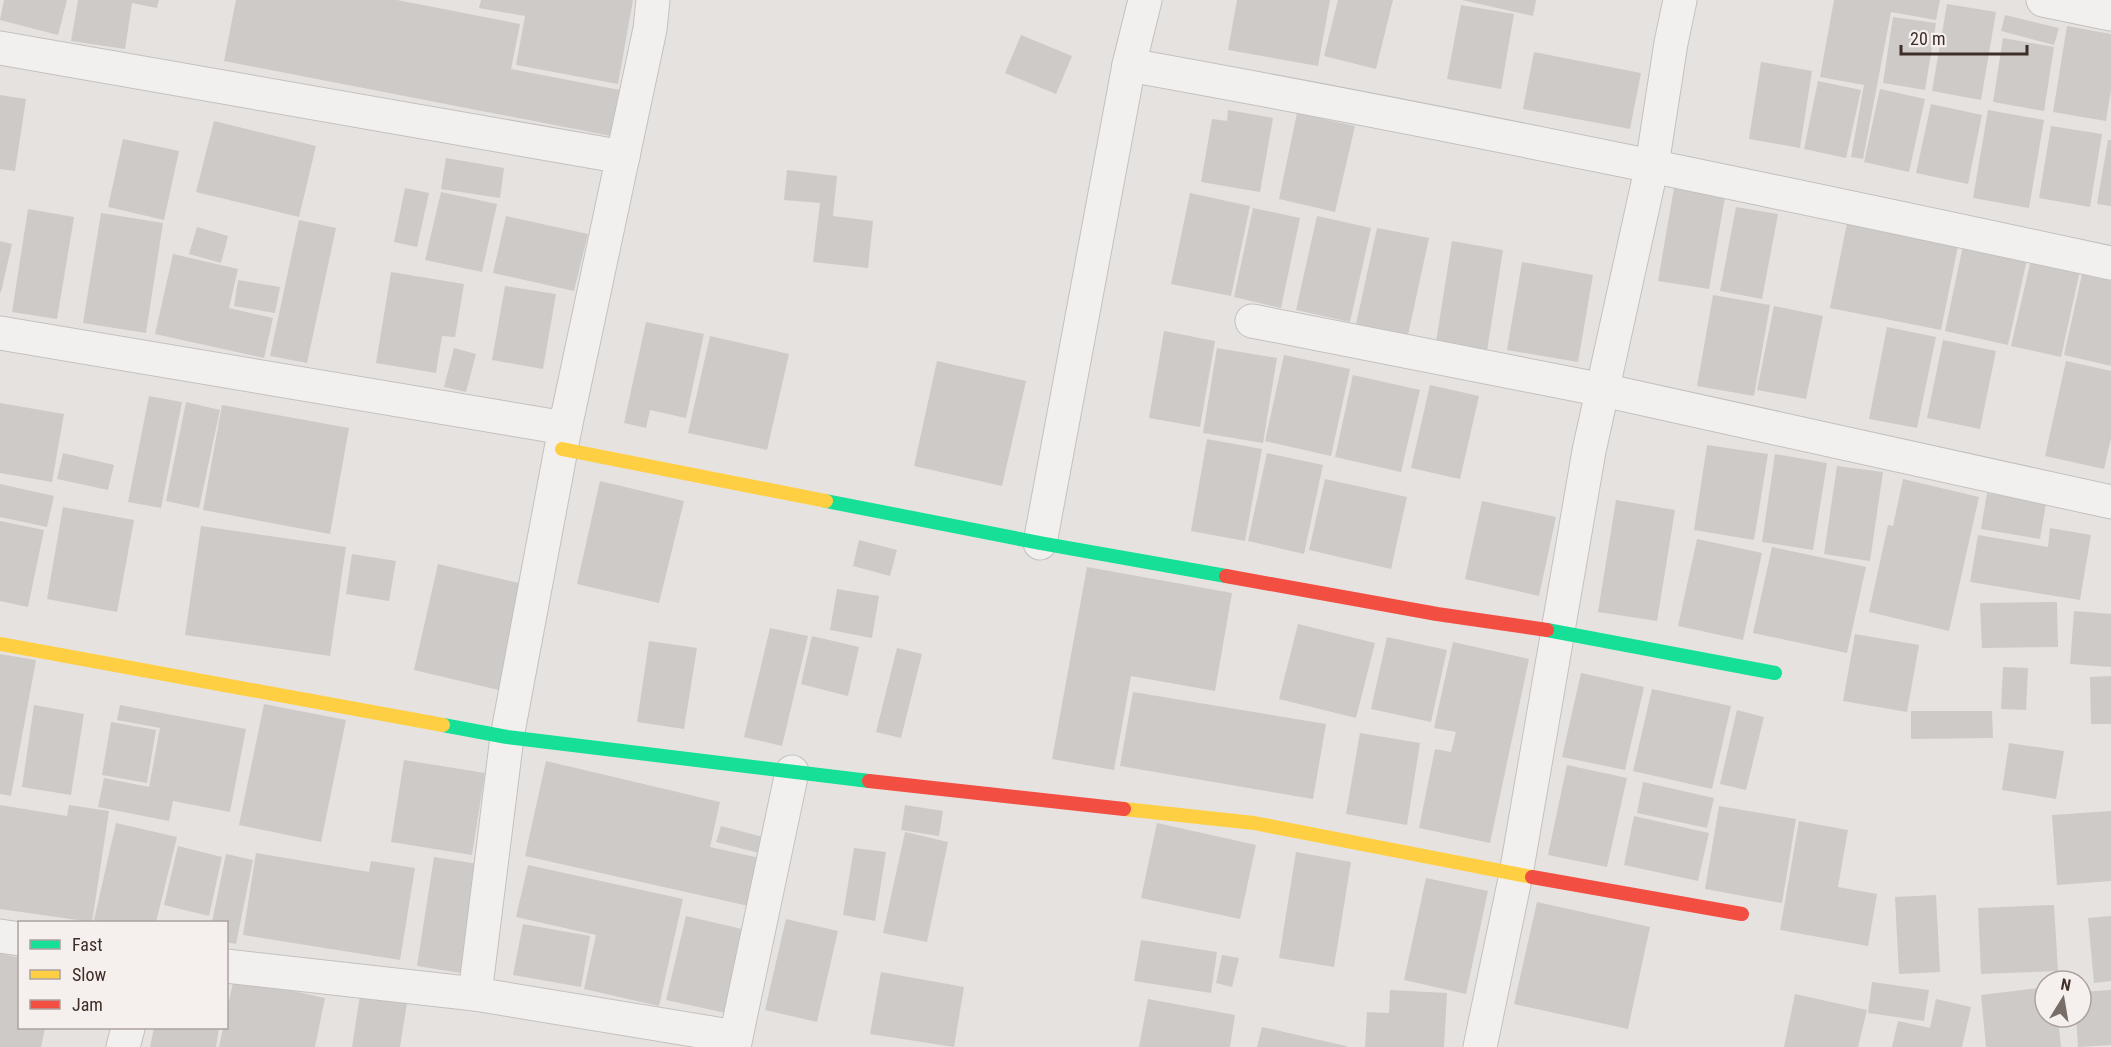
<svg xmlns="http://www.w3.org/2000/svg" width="2111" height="1047" viewBox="0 0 2111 1047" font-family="'Roboto Condensed',sans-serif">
<rect width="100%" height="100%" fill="#e6e2e0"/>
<!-- building -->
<g fill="#cecac8">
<polygon points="4,0 67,0 58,35 0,20"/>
<polygon points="78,0 159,0 157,8 132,3 125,49 71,41"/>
<polygon points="236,0 397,0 520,24 511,69 620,90 611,136 224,61"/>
<polygon points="481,0 633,0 618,84 516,65 525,16 479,8"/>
<polygon points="1237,0 1330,0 1318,66 1228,50"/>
<polygon points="1338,0 1393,0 1376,69 1324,56"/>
<polygon points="1462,0 1536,0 1533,16"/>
<polygon points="1834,0 1940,0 1936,20 1891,12 1863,159 1851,157 1864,85 1820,77"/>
<polygon points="1947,4 1996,12 1981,100 1932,91"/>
<polygon points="1461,5 1514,14 1501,89 1447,79"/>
<polygon points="2005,15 2059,28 2054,45 2001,31"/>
<polygon points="1893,17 1936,23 1925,90 1883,83"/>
<polygon points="2067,26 2111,34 2111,90 2106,121 2053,112"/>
<polygon points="1021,35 1072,56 1056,94 1005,73"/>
<polygon points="2003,38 2054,47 2044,111 1993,102"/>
<polygon points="1534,52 1641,73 1630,129 1523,109"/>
<polygon points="1761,62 1812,71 1800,148 1749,139"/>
<polygon points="1818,81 1861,90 1846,158 1804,149"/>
<polygon points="1880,89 1925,99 1909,172 1864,162"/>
<polygon points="0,95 26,99 15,171 0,169"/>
<polygon points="1931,104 1982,115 1968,184 1916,173"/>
<polygon points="1228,110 1273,118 1260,192 1201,182 1212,119 1227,121"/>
<polygon points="1988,110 2044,120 2029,208 1973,198"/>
<polygon points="1297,113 1355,126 1335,212 1279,199"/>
<polygon points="214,121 316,146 299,217 196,192"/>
<polygon points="2051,126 2102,134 2090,207 2039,198"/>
<polygon points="123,139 179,151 164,220 108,207"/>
<polygon points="2108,140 2111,140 2111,206 2097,204"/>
<polygon points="446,158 504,168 500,198 441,189"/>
<polygon points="787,170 837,176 833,216 873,221 868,268 813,262 820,203 784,200"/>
<polygon points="405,188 429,193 417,247 394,242"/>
<polygon points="1674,188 1725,197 1709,289 1658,281"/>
<polygon points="441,192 497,204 482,272 425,260"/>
<polygon points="1190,193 1250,206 1231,296 1171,284"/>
<polygon points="1736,207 1778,214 1762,299 1720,291"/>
<polygon points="1253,208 1300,218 1281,308 1234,297"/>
<polygon points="28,209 74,217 57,319 12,312"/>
<polygon points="101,213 163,223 146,333 83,323"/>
<polygon points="506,216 588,234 574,291 493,273"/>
<polygon points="1317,216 1371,228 1350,322 1296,310"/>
<polygon points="299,220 336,228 307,363 270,356"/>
<polygon points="1847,223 1958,246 1941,330 1830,308"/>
<polygon points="197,227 228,236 221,263 189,254"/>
<polygon points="1377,228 1429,238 1408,335 1356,324"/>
<polygon points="0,241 12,244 1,292 0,292"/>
<polygon points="1452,241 1503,250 1487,351 1436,342"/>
<polygon points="1964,241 2028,255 2008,345 1945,331"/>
<polygon points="173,254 238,269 229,308 273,318 264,358 155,334"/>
<polygon points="2032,255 2081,266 2061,357 2011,346"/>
<polygon points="1522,262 1593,275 1578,362 1507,350"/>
<polygon points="2084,265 2111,271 2111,366 2064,355"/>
<polygon points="391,272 464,284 455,337 442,336 436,373 376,363"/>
<polygon points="238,280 280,287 275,313 234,306"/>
<polygon points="505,286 556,294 543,369 492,360"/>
<polygon points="1713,295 1770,305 1754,396 1697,386"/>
<polygon points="1774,306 1823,316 1806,399 1757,390"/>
<polygon points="646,322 704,334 686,418 650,410 646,428 624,423"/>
<polygon points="1887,327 1936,337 1917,428 1869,419"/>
<polygon points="1164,331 1215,341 1200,427 1149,418"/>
<polygon points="710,336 789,354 767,450 688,433"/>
<polygon points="1943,340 1996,351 1980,429 1927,418"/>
<polygon points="454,348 476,354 466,392 444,387"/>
<polygon points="1217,348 1277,358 1263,443 1203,433"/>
<polygon points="1284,355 1350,369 1331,456 1265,441"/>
<polygon points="937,361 1026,381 1002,486 914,466"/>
<polygon points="2066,361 2111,371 2111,438 2104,469 2045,456"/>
<polygon points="1353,375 1420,390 1401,472 1335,457"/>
<polygon points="1430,385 1479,396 1460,479 1411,468"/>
<polygon points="149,396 182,402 161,508 128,502"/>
<polygon points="186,402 220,410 199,508 166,501"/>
<polygon points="0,403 64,414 52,482 0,473"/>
<polygon points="222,405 349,428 330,534 203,510"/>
<polygon points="1207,439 1262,449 1245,541 1191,531"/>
<polygon points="1707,445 1768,454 1754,540 1694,530"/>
<polygon points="63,453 114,465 108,490 57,479"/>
<polygon points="1267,453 1323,465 1304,554 1248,541"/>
<polygon points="1775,454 1827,463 1813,550 1762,542"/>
<polygon points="1837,466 1883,472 1870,561 1824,554"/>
<polygon points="1325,479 1407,497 1391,569 1309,550"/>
<polygon points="1903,479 1979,497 1949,631 1869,612 1888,525 1893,526"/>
<polygon points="600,481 684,501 659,603 577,584"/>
<polygon points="0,484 54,496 47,527 0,517"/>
<polygon points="1987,493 2046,503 2040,539 1981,529"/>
<polygon points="1616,500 1675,510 1657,621 1598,612"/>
<polygon points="1482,501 1556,517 1539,596 1465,579"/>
<polygon points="63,507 134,520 117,612 47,599"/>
<polygon points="0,521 44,530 28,607 0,601"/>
<polygon points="201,526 346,547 330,656 185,635"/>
<polygon points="2050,528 2091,535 2080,600 1970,582 1978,535 2048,547"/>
<polygon points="1697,539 1762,553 1743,640 1678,626"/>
<polygon points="859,540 897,550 890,576 853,566"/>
<polygon points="1772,547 1866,567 1847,653 1753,633"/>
<polygon points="352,554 396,561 389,601 346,594"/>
<polygon points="438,564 527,585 503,691 414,670"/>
<polygon points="1087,567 1232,593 1215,691 1131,676 1114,770 1052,759"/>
<polygon points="837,589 879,596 872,638 830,630"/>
<polygon points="2057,602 2058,647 1982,648 1980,603"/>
<polygon points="2074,611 2111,614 2111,667 2070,664"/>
<polygon points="1298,624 1375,643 1356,718 1279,699"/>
<polygon points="770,628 808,636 782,746 744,737"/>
<polygon points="1855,634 1919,645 1907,712 1843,701"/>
<polygon points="812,636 859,647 848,696 801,684"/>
<polygon points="1387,637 1447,650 1431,722 1371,709"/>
<polygon points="649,641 697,648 684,729 637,722"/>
<polygon points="1453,642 1529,659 1490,843 1419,828 1435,749 1451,752 1456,732 1434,728"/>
<polygon points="897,648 922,654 901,738 876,732"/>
<polygon points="0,654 36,660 11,796 0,794"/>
<polygon points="2003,667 2028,668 2026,710 2001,709"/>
<polygon points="1581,673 1644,687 1625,770 1562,757"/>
<polygon points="2111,676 2111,724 2091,724 2090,677"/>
<polygon points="1652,689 1731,706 1712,789 1633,771"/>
<polygon points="1133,692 1326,724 1313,799 1120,766"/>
<polygon points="264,704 346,720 321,842 239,825"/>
<polygon points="34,705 84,714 71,795 22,787"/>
<polygon points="120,705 246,729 230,812 173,801 169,821 98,807 104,778 149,787 160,728 117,720"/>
<polygon points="1737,710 1764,717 1746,790 1720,784"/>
<polygon points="1911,711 1992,711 1993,738 1911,739"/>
<polygon points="111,722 156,730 147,783 102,775"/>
<polygon points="1360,733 1420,743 1407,825 1346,814"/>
<polygon points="2009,743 2064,751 2056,799 2002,790"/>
<polygon points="404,760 485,773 472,855 391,842"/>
<polygon points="546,761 720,802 710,847 764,859 753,907 525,856"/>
<polygon points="1567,765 1627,778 1607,867 1548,855"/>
<polygon points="1643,782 1714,798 1707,828 1637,813"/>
<polygon points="0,805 67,816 69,805 109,811 92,922 0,909"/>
<polygon points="905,805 943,811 939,836 901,830"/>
<polygon points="1719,806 1796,819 1782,903 1705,889"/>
<polygon points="2111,811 2111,881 2057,885 2052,815"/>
<polygon points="1634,816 1709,833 1698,881 1624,865"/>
<polygon points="1799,821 1848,830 1838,887 1877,894 1868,946 1780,930"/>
<polygon points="116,823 177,837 156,922 106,922 94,920"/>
<polygon points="1157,823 1256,845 1240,919 1141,898"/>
<polygon points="721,826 767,838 763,854 716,842"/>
<polygon points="905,832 948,842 927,942 883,933"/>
<polygon points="178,846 222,857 209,916 164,905"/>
<polygon points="854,848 886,852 875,921 843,915"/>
<polygon points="1296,852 1351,862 1334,967 1279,958"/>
<polygon points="256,853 369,872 371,861 415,868 400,960 243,935"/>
<polygon points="226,854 253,860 236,944 226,942 226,922 212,922"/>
<polygon points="434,857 478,864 461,973 417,966"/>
<polygon points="528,865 683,899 659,1006 584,989 596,935 516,917"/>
<polygon points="1426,878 1488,891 1466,994 1404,980"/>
<polygon points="1936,895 1940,972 1899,974 1895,897"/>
<polygon points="1537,902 1650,927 1628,1029 1514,1004"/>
<polygon points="2054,905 2058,971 1981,974 1978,908"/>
<polygon points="686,916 746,930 726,1013 666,1000"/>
<polygon points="2111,916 2111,981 2094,983 2088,918"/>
<polygon points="786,919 838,931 817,1022 765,1010"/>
<polygon points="523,924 590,936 581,987 513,975"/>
<polygon points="1141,940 1217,952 1211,993 1134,981"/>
<polygon points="0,953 20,958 20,1028 45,1028 41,1047 0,1047"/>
<polygon points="1222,955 1239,958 1232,987 1216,983"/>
<polygon points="881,972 964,987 954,1047 870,1034"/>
<polygon points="234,978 325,998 315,1047 219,1047 223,1028 226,1028 226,1014"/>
<polygon points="1872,982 1929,990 1924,1021 1868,1013"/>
<polygon points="2045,987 2045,1017 2058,1017 2061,1047 1986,1047 1981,995"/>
<polygon points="1390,990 1447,993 1444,1047 1365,1047 1367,1012 1389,1013"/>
<polygon points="2111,990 2111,1045 2078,1047 2076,1017 2081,1017 2081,992"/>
<polygon points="1795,994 1867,1010 1858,1047 1784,1047"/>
<polygon points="360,995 407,1003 400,1047 352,1047"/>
<polygon points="1148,999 1235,1015 1230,1047 1139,1047"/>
<polygon points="1936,999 1971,1007 1962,1047 1892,1047 1898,1021 1930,1028"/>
<polygon points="1262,1027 1346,1046 1346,1047 1257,1047"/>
<polygon points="154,1028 219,1028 216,1047 150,1047"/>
</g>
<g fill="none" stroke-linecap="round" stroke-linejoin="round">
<!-- street casing -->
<g stroke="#c4c0be" stroke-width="35">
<g id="street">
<polyline points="2043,0 2111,14"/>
<polyline points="0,48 623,157"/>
<path d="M1129,65C1458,124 1784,193 2111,263"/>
<polyline points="1252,321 1603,390 2111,502"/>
<polyline points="0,333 565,428 650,29 653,0"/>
<polyline points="1040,543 1129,65 1145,0"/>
<polyline points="0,936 20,939"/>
<polyline points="226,966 475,994 507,737 565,428"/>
<polyline points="475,994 736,1037 734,1047"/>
<polyline points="736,1037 792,772"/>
<polyline points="123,1047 128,1028"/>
<polyline points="1480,1047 1516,874 1589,451 1652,165 1671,43 1680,0"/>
</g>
</g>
<!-- street -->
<use href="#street" stroke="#f2f0ef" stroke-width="33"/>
<!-- fast -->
<g stroke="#16e098" stroke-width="14">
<polyline points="826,501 1040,543 1226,576"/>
<polyline points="1547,630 1775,673"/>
<polyline points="443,725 507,737 869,781"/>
</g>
<!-- slow -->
<g stroke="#ffcf43" stroke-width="14">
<polyline points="562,449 826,501"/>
<polyline points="0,644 443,725"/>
<polyline points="1124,809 1254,823 1532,877"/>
</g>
<!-- jam -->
<g stroke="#f24e42" stroke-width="14">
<polyline points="1226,576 1437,614 1547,630"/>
<polyline points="869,781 1124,809"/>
<polyline points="1532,877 1742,914"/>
</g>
</g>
<!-- legend -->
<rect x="18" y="921" width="210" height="108" fill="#f5efed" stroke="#aca29e" stroke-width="1.5"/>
<rect x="30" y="940" width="30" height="9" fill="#16e098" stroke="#aca29e" stroke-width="1.5"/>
<text x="72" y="951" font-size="18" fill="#3e2e27">Fast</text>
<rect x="30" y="970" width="30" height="9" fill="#ffcf43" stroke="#aca29e" stroke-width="1.5"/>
<text x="72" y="981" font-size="18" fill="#3e2e27">Slow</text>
<rect x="30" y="1000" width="30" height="9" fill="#f24e42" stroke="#aca29e" stroke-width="1.5"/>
<text x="72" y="1011" font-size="18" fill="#3e2e27">Jam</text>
<!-- north arrow -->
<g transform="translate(2063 999) rotate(11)"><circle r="28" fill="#f5efed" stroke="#aca29e" stroke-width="1.5"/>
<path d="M0-4.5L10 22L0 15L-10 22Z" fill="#796d68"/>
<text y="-9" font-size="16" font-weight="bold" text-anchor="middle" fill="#3e2e27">N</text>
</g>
<!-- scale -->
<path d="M1901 45v9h126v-9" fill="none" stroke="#3e2e27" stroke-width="3"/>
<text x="1910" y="45" font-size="18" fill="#3e2e27" stroke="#f5efed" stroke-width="4.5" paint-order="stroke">20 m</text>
</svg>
